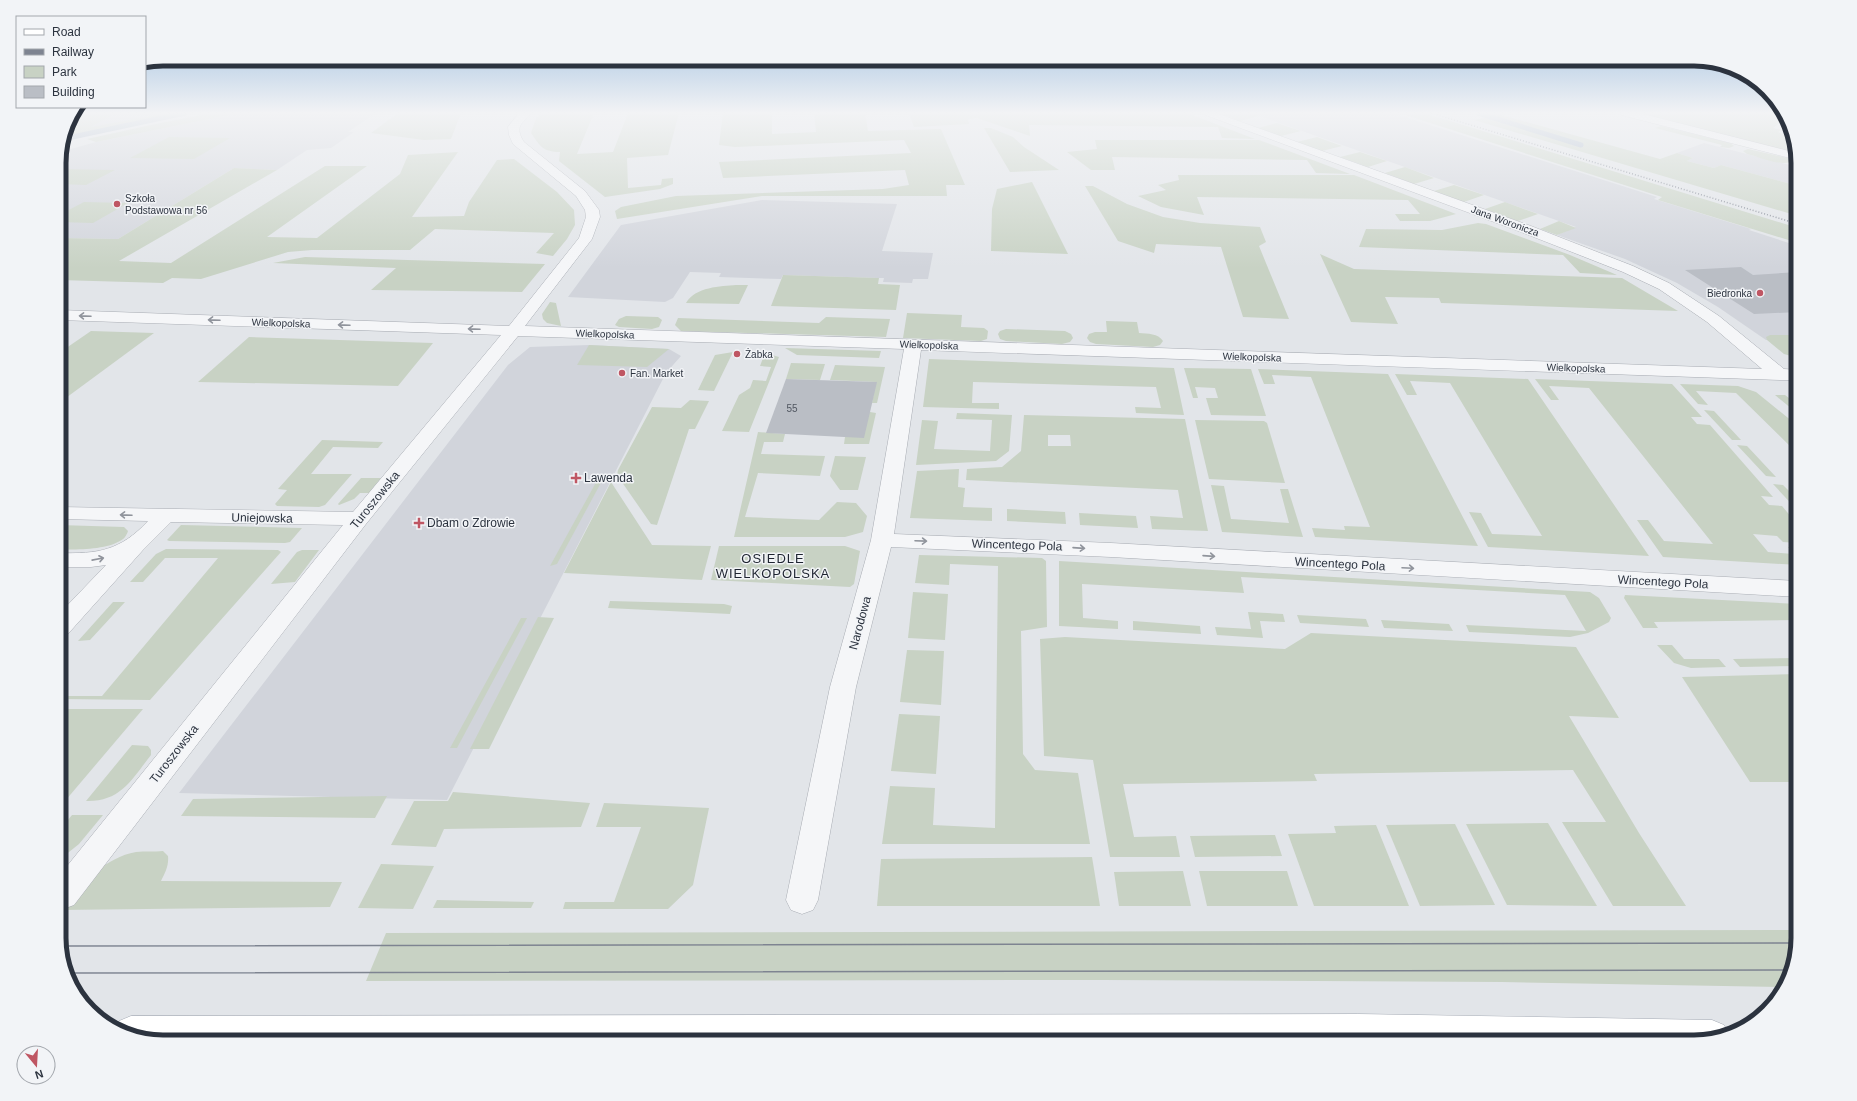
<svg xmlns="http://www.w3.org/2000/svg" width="1857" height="1101" viewBox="0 0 1857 1101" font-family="Helvetica,sans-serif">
<rect width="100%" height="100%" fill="#e2e5e9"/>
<!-- built -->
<g fill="#d1d4db">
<polygon points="117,113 167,113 89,128"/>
<polygon points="239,113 376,113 348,132 354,132 331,148 307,150 277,170 234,168 118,239 59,238 60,152 96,142"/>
<polygon points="1251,113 1392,113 1657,197 1654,199 1751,229 1749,230 1798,246 1798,340 1766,340 1718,307 1677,283 1625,259 1557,235 1576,227"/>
<polygon points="1704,143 1798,167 1798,186 1721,165 1714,168 1687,161 1693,158 1677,153"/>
<polygon points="762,200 897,204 882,251 933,253 928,279 913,279 912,283 883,282 884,278 879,278 783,275 781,279 719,277 721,273 690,272 673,298 665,302 568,297 621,225"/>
<polygon points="589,345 669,349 681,356 666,373 447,800 179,793 508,365 530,347"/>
</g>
<!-- green -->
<g fill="#c8d2c4" fill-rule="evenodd">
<polygon points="91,113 117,113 91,127 167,113 185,113 109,128 63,139 69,120"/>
<polygon points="211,113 239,113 96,142 87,139 146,126"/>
<polygon points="398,113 461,113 451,139 424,140 371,133"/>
<path d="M542,113H594L577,154L613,152L628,113H679L668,155L627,158L628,188L661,185L662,179L673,178V184L660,189L605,197L559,161L560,152C543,152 540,146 531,133L536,118Z"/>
<polygon points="723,113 772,113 772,134 816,132 814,113 865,113 868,131 941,129 965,185 946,185 947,196 762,196 617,219 615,211 621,207 676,196 883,189 909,185 905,170 723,178 719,162 911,153 904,140 735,147 719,145"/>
<polygon points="909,113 1187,113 1255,139 1222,138 1218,127 1029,125 1030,136 977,118 968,119 969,124 914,127"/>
<polygon points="1219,113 1251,113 1259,116 1240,121"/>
<polygon points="1399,113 1424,113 1798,228 1798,243 1658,200 1662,197"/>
<polygon points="1495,113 1506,113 1501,115 1660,159 1677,153 1693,158 1687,161 1714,168 1721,165 1798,186 1798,216 1474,120 1499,115"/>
<polygon points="1635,113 1776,113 1784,116 1785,119 1773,128 1781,130 1778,132 1792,138 1796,150 1788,152"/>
<polygon points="1277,123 1301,131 1281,136 1258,128"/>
<polygon points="1661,126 1730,143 1734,146 1729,148 1720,147 1722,145 1655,128"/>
<polygon points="984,128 991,128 1013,137 1024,147 1059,170 1010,172"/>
<polygon points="169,137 230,138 194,159 130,158"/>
<polygon points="1317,137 1342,146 1322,151 1297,142"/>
<polygon points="1095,140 1259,140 1350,174 1316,173 1307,160 1112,157 1115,170 1091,170 1067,152 1097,149"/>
<path d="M1748,149L1788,158L1793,161C1780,167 1760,157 1747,154L1743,151Z"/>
<polygon points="458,152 412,217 464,216 469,202 497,160 514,159 557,192 574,210 575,225 567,239 553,256 536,253 554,233 435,229 410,250 312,250 288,252 201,279 172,278 163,283 59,280 59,238 118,239 234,168 277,170 119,261 171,263 325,166 367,166 267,237 317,238 400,174 408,155"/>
<polygon points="1360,152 1387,161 1368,167 1340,157"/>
<polygon points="1405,167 1434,178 1414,184 1385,173"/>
<polygon points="59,169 115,170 86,185 59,184"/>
<polygon points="1178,175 1354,175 1456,214 1430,221 1400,221 1395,214 1420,214 1408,200 1197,197 1204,215 1161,207 1138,196 1166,190 1158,185 1179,180"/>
<polygon points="1032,182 1068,254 991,251 992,209 997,189"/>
<polygon points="1454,185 1484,195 1464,202 1434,191"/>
<polygon points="1085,186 1093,186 1127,204 1163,217 1200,223 1260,227 1266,242 1259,246 1289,319 1243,317 1221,247 1156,244 1154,253 1118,241"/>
<polygon points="84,202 128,203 93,223 59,222 59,215"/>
<polygon points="1505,202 1538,214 1518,221 1485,209"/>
<polygon points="1559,221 1576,228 1557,235 1540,229"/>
<polygon points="1478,223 1486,224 1570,255 1617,275 1580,273 1563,255 1359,247 1366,229 1442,230"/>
<polygon points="1320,254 1354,269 1622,278 1678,311 1441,303 1439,298 1385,297 1398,324 1351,322"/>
<polygon points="305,257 545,264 522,292 371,290 396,268 273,263"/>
<polygon points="783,275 879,278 878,284 900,285 896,310 771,306"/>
<path d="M736,285H748L739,304L686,303C695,287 721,286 736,285Z"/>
<polygon points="550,302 556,303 561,326 547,323 543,319 542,314"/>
<polygon points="907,313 962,315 961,327 984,328 988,331 987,339 981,341 903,338"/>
<polygon points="626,316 658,317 662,320 659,327 652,329 619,327 615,325 619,319"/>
<polygon points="826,317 890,319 886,337 681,331 675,325 678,318 819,323"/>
<path d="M1106,321L1137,322L1139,333C1148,334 1158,333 1163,341L1160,345L1153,347L1096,344L1090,342L1087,338L1089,334L1095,332H1107Z"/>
<polygon points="1006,329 1065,331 1071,334 1073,338 1070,342 1062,344 1006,341 1000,339 998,334 1000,331"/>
<polygon points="91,331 154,333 59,403 59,353"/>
<polygon points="1790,332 1798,332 1798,358 1784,354 1767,340 1766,337 1770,335 1794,335"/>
<polygon points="249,337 433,343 398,386 198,382"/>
<polygon points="589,345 669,349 647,367 577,365"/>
<polygon points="785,348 881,351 879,358 797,355"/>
<polygon points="733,352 714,391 698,390 715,355"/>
<polygon points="765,353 779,357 749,432 722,431 739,395 750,388 753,380 766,381 771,367 760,366"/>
<polygon points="929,359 1174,368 1184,415 1136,413 1135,407 1161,408 1156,387 973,382 972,403 999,403 999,409 923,407"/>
<polygon points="791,363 825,364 820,380 786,379"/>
<polygon points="835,365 885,367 877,403 872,403 876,382 830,380"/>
<polygon points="1184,368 1251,369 1266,416 1211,415 1206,398 1218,398 1215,388 1195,387 1198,398 1193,398"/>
<polygon points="1258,369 1388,374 1478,546 1315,537 1312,528 1345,530 1344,526 1370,527 1311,377 1272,375 1275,384 1264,384"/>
<polygon points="1395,374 1528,379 1649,556 1488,547 1469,512 1481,513 1492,534 1542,536 1450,383 1410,381 1417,395 1407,395"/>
<polygon points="1535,379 1672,384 1702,417 1691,417 1697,424 1710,425 1773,497 1761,496 1769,505 1782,506 1798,525 1798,543 1783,542 1777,536 1753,534 1768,552 1793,554 1788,547 1798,548 1798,565 1663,557 1637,520 1648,520 1664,541 1713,544 1589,388 1549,386 1559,400 1551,400"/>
<polygon points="1680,384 1738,386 1756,392 1798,426 1798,454 1736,393 1696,391 1708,405 1698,404"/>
<polygon points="1775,395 1785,395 1798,405 1798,414"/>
<polygon points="690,400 709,401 695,429 689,429 657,525 651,524 617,475 618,470 652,407 681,408"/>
<polygon points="1704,410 1714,411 1741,440 1732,440"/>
<polygon points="870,412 876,413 869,444 844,444 845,437"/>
<polygon points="957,413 1012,415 1009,451 996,461 916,465 922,420 938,421 934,449 990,451 992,420 956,419"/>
<path d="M1024,415L1185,419L1208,531L1152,529L1150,516L1183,518L1178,490L966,480L967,469L1002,467L1021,451ZM1048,435H1070L1071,446H1048Z"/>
<polygon points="1195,420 1264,421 1267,423 1285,483 1209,479"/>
<polygon points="758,432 785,434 783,442 764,442 761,454 825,456 820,476 758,473 745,517 819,520 837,502 856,503 867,516 863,532 845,537 734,537"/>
<polygon points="322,440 383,442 378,448 333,447 311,474 352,474 325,505 319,507 277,506 275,504 287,490 278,489"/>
<polygon points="1737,445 1747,446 1776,477 1766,476"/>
<polygon points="835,456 866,457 858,490 840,490 830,476"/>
<polygon points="959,469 958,487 965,488 963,507 992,508 992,521 910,518 917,471"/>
<polygon points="599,477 603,479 557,564 550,566"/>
<polygon points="361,478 381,478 369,493 360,493 354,499 339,505 338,504"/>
<polygon points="611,482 652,545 711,546 702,580 564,573"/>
<polygon points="1773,484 1783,485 1798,500 1798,511"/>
<polygon points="1211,485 1224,486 1231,519 1289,523 1280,489 1288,489 1303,537 1222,532"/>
<polygon points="1007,509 1065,512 1066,524 1007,521"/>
<polygon points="1079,513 1136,516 1138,528 1080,525"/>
<path d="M59,525L124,527L128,531C127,534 125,538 123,539C109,550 76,550 59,549Z"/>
<polygon points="181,525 302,528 290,542 285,543 169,541 167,540"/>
<polygon points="719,546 845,546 860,551 854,584 850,587 711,580"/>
<polygon points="166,549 278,550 281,552 150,700 59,699 59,696 102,696 218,558 165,558 143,582 130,582 156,554"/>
<polygon points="302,550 319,550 295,582 271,584 297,552"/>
<polygon points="919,555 1042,558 1046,561 1047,627 1021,631 1023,754 1035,770 1078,773 1090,844 882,844 890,786 935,788 933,825 995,828 998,566 950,564 949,585 915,583"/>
<polygon points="1059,561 1590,592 1599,598 1611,618 1609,622 1588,633 1570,637 1469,632 1466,625 1586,631 1565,595 1241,577 1244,593 1082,584 1083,618 1118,621 1118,629 1059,626"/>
<polygon points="913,592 948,594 945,640 908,638"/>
<polygon points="1625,595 1798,604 1798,620 1654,622 1658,628 1643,628 1624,598"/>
<polygon points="610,601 724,604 732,606 730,614 608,608"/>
<polygon points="113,602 125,602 90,640 78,641"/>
<polygon points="1248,612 1283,614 1285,622 1260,621 1263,638 1217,635 1215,627 1251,629"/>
<polygon points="1297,615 1366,619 1369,627 1300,623"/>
<polygon points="538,617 554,618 489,749 470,749"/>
<polygon points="521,618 527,618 457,748 450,748"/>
<polygon points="1381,620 1449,624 1453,631 1384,628"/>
<polygon points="1133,621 1200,626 1201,634 1133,630"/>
<polygon points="1311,633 1576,647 1619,718 1569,716 1639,833 1686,906 1613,906 1562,822 1606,822 1573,770 1314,774 1317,781 1123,784 1134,837 1176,836 1180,857 1110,857 1093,760 1044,756 1040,639 1065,637 1285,649"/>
<polygon points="1657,645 1672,645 1684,659 1719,659 1726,667 1691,668 1674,663"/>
<polygon points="907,650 944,651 941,705 900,702"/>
<polygon points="1798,658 1798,666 1740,667 1733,659"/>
<polygon points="1798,674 1798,782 1750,782 1682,677"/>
<polygon points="59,709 143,709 65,801 59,801"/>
<polygon points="899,714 940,716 936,774 891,771"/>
<path d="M132,745L148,746L151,750V755C132,779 121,802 86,801Z"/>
<polygon points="453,792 590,803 581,827 444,829 436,847 391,845 414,801 448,801"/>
<polygon points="387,796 375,818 181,816 193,799"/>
<polygon points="604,803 709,808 693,885 668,909 563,909 565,902 614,902 641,827 596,827"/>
<polygon points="72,815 103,815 79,844 59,860 59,831"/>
<polygon points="1548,823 1597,906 1507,905 1466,824"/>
<polygon points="1455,824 1495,905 1420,906 1386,825"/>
<polygon points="1376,825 1409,906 1314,906 1288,834 1336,833 1334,826"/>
<polygon points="1275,835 1282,856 1195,857 1190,836"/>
<path d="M163,851L168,856C169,866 165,873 161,881L342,882L330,907L59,910V902C82,884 106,857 136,852C145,851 154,852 163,851Z"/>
<polygon points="1092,857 1100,906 877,906 881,859"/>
<polygon points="381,864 434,866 413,909 358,908"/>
<polygon points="1183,871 1191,906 1119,906 1114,872"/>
<polygon points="1199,871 1287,871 1298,906 1207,906"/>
<polygon points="437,900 534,902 531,908 433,908"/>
<polygon points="1798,930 1798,938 1785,987 1502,982 1103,980 366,981 386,933"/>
</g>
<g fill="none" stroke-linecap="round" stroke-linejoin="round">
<!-- stream -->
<g stroke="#a2b2c5" stroke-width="5">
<polyline points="1478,113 1581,145"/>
<polyline points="63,139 185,113"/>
</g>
</g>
<!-- building -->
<g fill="#babec5">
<polygon points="1741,267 1753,275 1798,272 1798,312 1754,314 1685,270"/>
<polygon points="786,379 877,382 864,438 766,433"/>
</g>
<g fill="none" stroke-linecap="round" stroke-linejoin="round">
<!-- minor casing -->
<g stroke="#a8acb3" stroke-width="1">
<g id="minor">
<path d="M519,113H531C522,124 514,126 524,142L585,191L599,210L600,217L592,239L525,326L1762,369L1707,322L1659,289L1623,272L1521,232L1200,113H1216L1531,226L1633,266L1669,283L1719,316L1784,369L1798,370V380H1780L921,350L894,534L1111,543L1798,581V597L1111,557L891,547L856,687L818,900L813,910L802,914L791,910L786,900L830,687L871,540L904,349L518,336L366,524L74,905L63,909L59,908V876L343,525L171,522L143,550L67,635L59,637V614L106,565L91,567H59V553C98,554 120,551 148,521L59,519V507L353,512L501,335L59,320V310L509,326L579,238L586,217L585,210L576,196L513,144L509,135L508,127Z"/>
<polygon points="1620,113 1639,113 1797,153 1798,160 1621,115"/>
</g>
</g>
<!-- major casing -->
<g stroke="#a3a9b3" stroke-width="1">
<polygon id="major" points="1358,1014 1712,1020 1724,1025 1728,1033 1694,1042 163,1042 115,1029 119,1021 131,1016"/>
</g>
<!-- minor -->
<use href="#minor" fill="#f5f6f8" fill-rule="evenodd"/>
<!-- major -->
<use href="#major" fill="#fff" fill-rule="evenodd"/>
<!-- tram -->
<g stroke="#7e8491" stroke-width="1.5">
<polyline points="60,946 1797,943"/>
<polyline points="68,973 1789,970"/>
</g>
<!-- rail -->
<polyline stroke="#7e8491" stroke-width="1.5" stroke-dasharray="1 2" stroke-linecap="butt" points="1431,113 1798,224"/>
</g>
<!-- one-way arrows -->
<defs><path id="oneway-shaft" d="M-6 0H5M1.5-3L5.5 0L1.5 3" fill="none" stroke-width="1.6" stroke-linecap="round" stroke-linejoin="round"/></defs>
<g stroke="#90949c">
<use href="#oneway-shaft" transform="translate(85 316) rotate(-178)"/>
<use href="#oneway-shaft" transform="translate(214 320) rotate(-178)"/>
<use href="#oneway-shaft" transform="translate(344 325) rotate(-178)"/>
<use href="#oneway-shaft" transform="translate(474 329) rotate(-178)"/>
<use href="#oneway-shaft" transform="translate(126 515) rotate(-178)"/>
<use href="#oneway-shaft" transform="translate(921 541) rotate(2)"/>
<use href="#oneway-shaft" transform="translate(1079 548) rotate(4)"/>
<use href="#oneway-shaft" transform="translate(1209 556) rotate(4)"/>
<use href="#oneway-shaft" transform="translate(98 559) rotate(-11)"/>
<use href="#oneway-shaft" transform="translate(1408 568) rotate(3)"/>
</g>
<!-- sky -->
<linearGradient id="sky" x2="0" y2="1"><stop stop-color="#8cb3da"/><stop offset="0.42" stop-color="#f2f3f5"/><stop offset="1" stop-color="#f2f3f5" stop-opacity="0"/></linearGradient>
<rect width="1857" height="268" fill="url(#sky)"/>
<!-- markers -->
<g fill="#bf5663" stroke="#f2f4f7" stroke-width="1.5">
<circle cx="117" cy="204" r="4"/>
<circle cx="1760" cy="293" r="4"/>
<circle cx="737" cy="354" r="4"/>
<circle cx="622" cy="373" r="4"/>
<path d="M574 472h4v4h4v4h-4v4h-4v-4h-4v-4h4z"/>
<path d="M417 517h4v4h4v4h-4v4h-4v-4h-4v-4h4z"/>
</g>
<g text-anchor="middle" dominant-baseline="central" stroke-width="3" stroke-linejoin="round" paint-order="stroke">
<!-- far-poi labels -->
<g font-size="10" fill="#2c333f" stroke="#f2f4f7" text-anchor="start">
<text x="125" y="198">Szkoła<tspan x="125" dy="12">Podstawowa nr 56</tspan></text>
<text x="1752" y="293" text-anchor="end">Biedronka</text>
<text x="745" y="354">Żabka</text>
<text x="630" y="373">Fan. Market</text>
</g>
<!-- far-street labels -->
<g font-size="10" fill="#2c333f" stroke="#f2f4f7">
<text transform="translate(1505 221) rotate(20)">Jana Woronicza</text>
<text transform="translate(281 323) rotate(2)">Wielkopolska</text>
<text transform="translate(605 334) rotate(2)">Wielkopolska</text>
<text transform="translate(929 345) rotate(2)">Wielkopolska</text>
<text transform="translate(1252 357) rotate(2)">Wielkopolska</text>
<text transform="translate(1576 368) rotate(2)">Wielkopolska</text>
</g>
<!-- number labels -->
<g font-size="10" fill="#505660">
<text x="792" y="408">55</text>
</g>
<!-- poi labels -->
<g font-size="12" fill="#2c333f" stroke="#f2f4f7" text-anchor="start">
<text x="584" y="478">Lawenda</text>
<text x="427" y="523">Dbam o Zdrowie</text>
</g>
<!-- street labels -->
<g font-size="12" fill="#2c333f" stroke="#f2f4f7">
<text transform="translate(375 500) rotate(-51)">Turoszowska</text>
<text transform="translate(262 518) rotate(1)">Uniejowska</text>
<text transform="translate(1017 545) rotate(2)">Wincentego Pola</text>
<text transform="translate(1340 564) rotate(3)">Wincentego Pola</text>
<text transform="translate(1663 582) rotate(3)">Wincentego Pola</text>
<text transform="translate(860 623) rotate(-75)">Narodowa</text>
<text transform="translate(174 754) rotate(-52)">Turoszowska</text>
</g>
<!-- neighbourhood labels -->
<g font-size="13" letter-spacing="1" fill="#1e2430" stroke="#f2f4f7">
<text x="773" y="558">OSIEDLE<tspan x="773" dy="15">WIELKOPOLSKA</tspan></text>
</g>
</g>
<!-- crop -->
<path d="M0 0H1857V1101H0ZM163 66H1694A97 97 0 0 1 1791 163V938A97 97 0 0 1 1694 1035H163A97 97 0 0 1 66 938V163A97 97 0 0 1 163 66Z" fill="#f2f4f7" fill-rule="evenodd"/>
<path fill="none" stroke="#2c333f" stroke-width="5" d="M163 66H1694A97 97 0 0 1 1791 163V938A97 97 0 0 1 1694 1035H163A97 97 0 0 1 66 938V163A97 97 0 0 1 163 66Z"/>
<!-- legend -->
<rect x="16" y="16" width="130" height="92" fill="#f2f4f7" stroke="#a3a7ad"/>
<rect x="24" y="29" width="20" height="6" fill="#ffffff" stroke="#a3a7ad"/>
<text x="52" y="36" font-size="12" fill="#2c333f">Road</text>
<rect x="24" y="49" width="20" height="6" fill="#7e8491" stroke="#a3a7ad"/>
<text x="52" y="56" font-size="12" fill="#2c333f">Railway</text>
<rect x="24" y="66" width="20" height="12" fill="#c8d2c4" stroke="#a3a7ad"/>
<text x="52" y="76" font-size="12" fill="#2c333f">Park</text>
<rect x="24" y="86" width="20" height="12" fill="#babec5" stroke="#a3a7ad"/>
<text x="52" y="96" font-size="12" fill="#2c333f">Building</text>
<!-- north arrow -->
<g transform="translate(36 1065) rotate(162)"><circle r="19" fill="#f2f4f7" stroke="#a3a7ad"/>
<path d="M0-3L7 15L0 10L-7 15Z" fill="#bf5663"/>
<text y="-6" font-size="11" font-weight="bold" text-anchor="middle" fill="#2c333f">N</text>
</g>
</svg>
